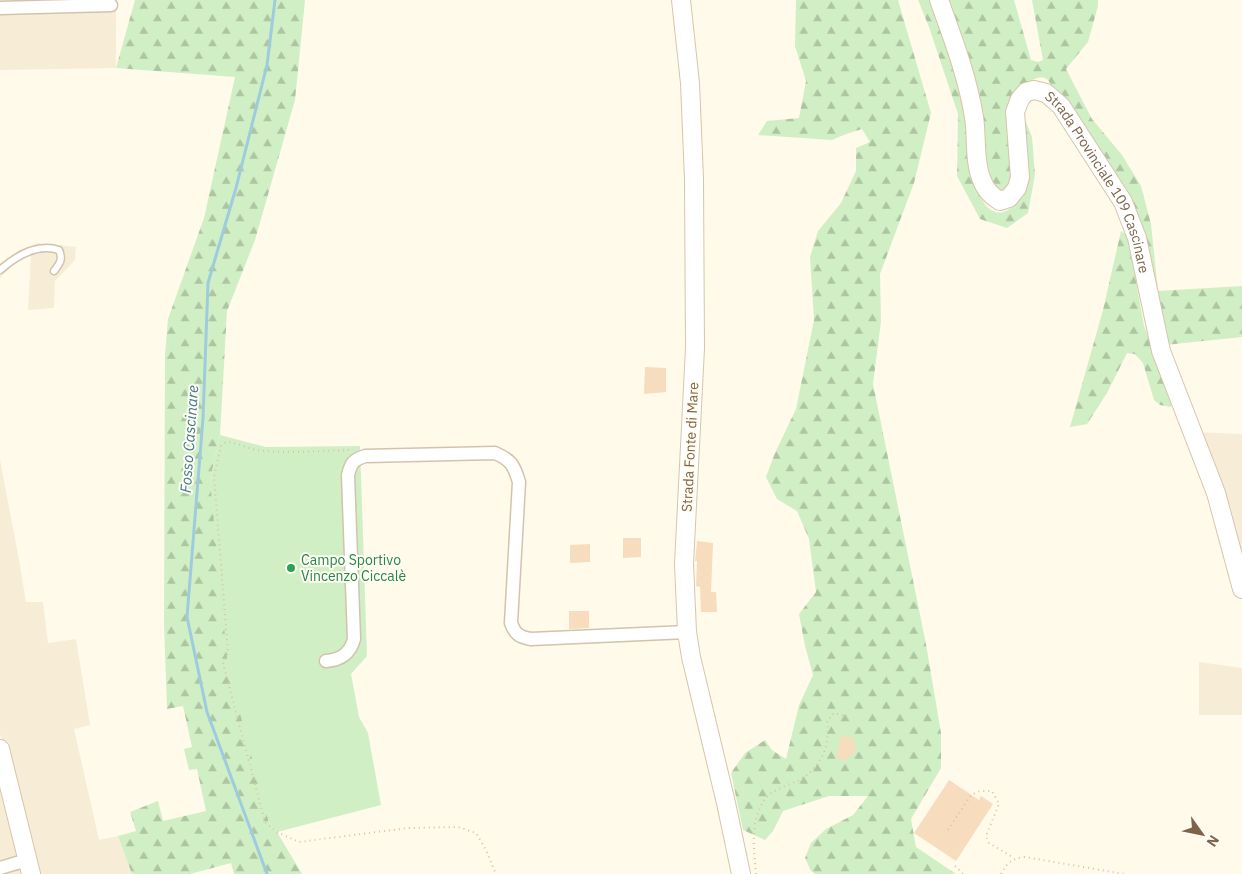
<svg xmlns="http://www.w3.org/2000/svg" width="1242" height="874" viewBox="0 0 1242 874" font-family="'IBM Plex Sans',sans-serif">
<defs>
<pattern id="forest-firs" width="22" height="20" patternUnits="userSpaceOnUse" patternTransform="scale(1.25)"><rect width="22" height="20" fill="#d0efc5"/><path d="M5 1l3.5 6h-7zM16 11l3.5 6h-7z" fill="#aec5a2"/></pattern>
</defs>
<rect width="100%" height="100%" fill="#fffae9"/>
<!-- residential -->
<g fill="#f7edd7">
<polygon points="0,0 116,0 116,68 0,70"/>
<polygon points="38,243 76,247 75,260 55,281 54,308 28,310 31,256 16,262 0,278 0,264 19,250"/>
<polygon points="1193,432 1242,434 1242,589"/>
<polygon points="0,460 18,554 26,602 43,602 48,643 76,639 90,725 74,729 99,840 118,836 132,874 36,874 10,763 0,734"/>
<polygon points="1199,662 1242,668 1242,715 1199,715"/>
<polygon points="0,769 26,874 0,874"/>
</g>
<!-- forest -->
<g fill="url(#forest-firs)">
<polygon points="135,0 305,0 295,100 255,240 227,311 220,435 210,480 269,823 277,832 302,874 234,874 231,863 190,874 132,874 118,836 136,831 130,812 158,801 163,821 206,811 197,769 189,770 184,749 192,747 183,706 167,709 164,625 165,355 168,319 204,218 235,77 116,68"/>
<polygon points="796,0 898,0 931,113 914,183 880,274 881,321 873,384 926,644 941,733 941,768 911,819 916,847 956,874 815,874 811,871 805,858 811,843 826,829 853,815 868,796 829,796 783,811 773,831 765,840 743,830 731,773 745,753 765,740 772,750 786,759 799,705 813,675 805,646 799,614 816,592 809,539 797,511 777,499 766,477 775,453 796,409 814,320 810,257 818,231 841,203 856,171 856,148 870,142 862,129 846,134 832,140 758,135 767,121 799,118 806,81 795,46"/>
<path d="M918,0H930L962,91L977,189C988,220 1009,220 1024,191L1022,112L1032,137L1035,175L1028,213L1007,228L980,219L957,176L958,114L929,27Z"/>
<path d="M945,0H1014L1031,60L1038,62L1043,60L1032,0H1098V6L1088,42L1066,69L1092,119L1122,155L1141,186L1151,224L1158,291L1242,286V337L1165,345L1142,237L1048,80C1040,73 1032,81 1024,85L1012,180L1007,188L999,191L992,188Z"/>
<polygon points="1121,231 1128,236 1144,326 1172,401 1171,407 1160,405 1154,400 1143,363 1135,354 1127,353 1107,393 1087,424 1070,427 1103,310"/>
</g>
<!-- pitch -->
<polygon fill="#d0efc5" points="220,435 266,447 360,446 367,656 351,674 359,717 368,733 381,805 277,832 269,823 228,668 210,480"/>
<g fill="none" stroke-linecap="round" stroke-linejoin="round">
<!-- stream -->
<polyline stroke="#9fcbdf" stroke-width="3" points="267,874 207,712 187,617 203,418 208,283 236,188 267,65 275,0"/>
</g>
<!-- building -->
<g fill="#f7ddbe">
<polygon points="645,367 666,368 666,392 644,394"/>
<polygon points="623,538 641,538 641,557 623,558"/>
<polygon points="697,541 713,543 711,592 716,592 717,612 701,612 700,587 696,586 697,561 695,561"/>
<polygon points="590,544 590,562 570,563 570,545"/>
<polygon points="569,611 589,611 589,628 569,629"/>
<polygon points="841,736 854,738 853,743 856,743 854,755 849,754 848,760 836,758"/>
<polygon points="949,780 979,800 981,796 993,804 956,861 914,833"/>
</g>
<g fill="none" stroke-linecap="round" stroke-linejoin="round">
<!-- lane casing -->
<g stroke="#d3c3ad" stroke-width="9">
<path id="lane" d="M0,270C16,256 37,243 59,250C63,260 60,263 54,271"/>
</g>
<!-- street casing -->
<g stroke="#d3c3ad" stroke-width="15">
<g id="street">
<polyline points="0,8 111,5"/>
<path d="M326,661C340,660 350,654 354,639L348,475C351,463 353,460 365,456L495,453C511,460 514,465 519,482L511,623C515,634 519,637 531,639L687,632"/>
<polyline points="0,868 27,860"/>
</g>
</g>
<!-- secondary casing -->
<g stroke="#d7c5aa" stroke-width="20">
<g id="secondary">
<polyline points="681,0 690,83 694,179 695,348 684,564 687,632 691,657 726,803 741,874"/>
<path id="s1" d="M939,0C953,39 967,75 974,117C977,136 974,159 981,178C985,189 990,195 1000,201L1009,198L1017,188L1020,177L1015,112L1020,99L1026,92L1034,90L1046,93L1061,106L1123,202L1137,238L1161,351L1216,493L1242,589"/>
<polyline points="0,749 31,874"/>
</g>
</g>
<!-- path -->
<g stroke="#dec19f" stroke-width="2" stroke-dasharray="1 4" stroke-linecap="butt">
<path d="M349,450C321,451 291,453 263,451C250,450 240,443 226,442L221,446L214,477L228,653L223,663L265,822L277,832L299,842L408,828L458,827L476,833L486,850L496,874"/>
<polyline points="948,830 971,795 980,791 992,791 999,804 986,836 989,843 1014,858"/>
<polyline points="955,866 963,874"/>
<path d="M756,874C754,850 750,823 763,802C770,790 787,786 799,780C821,768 831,745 827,721L834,713L845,716"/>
<path d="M1001,874C1007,863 1012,858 1025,857L1124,874"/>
</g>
<!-- lane -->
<use href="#lane" stroke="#fff" stroke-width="6"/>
<!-- street -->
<use href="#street" stroke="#fff" stroke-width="12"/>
<!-- secondary -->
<use href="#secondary" stroke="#fff" stroke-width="18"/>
</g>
<!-- markers -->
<circle fill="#2e9e5b" stroke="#fffcf2" stroke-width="2" cx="291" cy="568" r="5"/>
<g text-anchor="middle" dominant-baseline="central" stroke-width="4" stroke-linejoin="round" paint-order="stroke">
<!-- street labels -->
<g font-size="14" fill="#7e6348" stroke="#fffcf2">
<text stroke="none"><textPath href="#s1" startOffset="462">Strada Provinciale 109 Cascinare</textPath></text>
<text transform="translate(690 447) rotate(-87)">Strada Fonte di Mare</text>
</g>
<!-- leisure labels -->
<g font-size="14" fill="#27864d" stroke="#fffcf2" text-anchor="start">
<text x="301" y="560">Campo Sportivo<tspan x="301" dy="16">Vincenzo Ciccalè</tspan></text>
</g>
<!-- water labels -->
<g font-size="15" font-style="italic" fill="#3f7993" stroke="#fffcf2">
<text transform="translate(189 439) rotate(-86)">Fosso Cascinare</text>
</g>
</g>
<!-- north arrow -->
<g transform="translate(1202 834) rotate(123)" stroke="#fffcf2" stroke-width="4" paint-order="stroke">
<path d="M0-4L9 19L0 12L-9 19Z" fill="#7e6348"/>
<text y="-8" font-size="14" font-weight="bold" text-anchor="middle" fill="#7e6348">N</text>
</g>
</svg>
